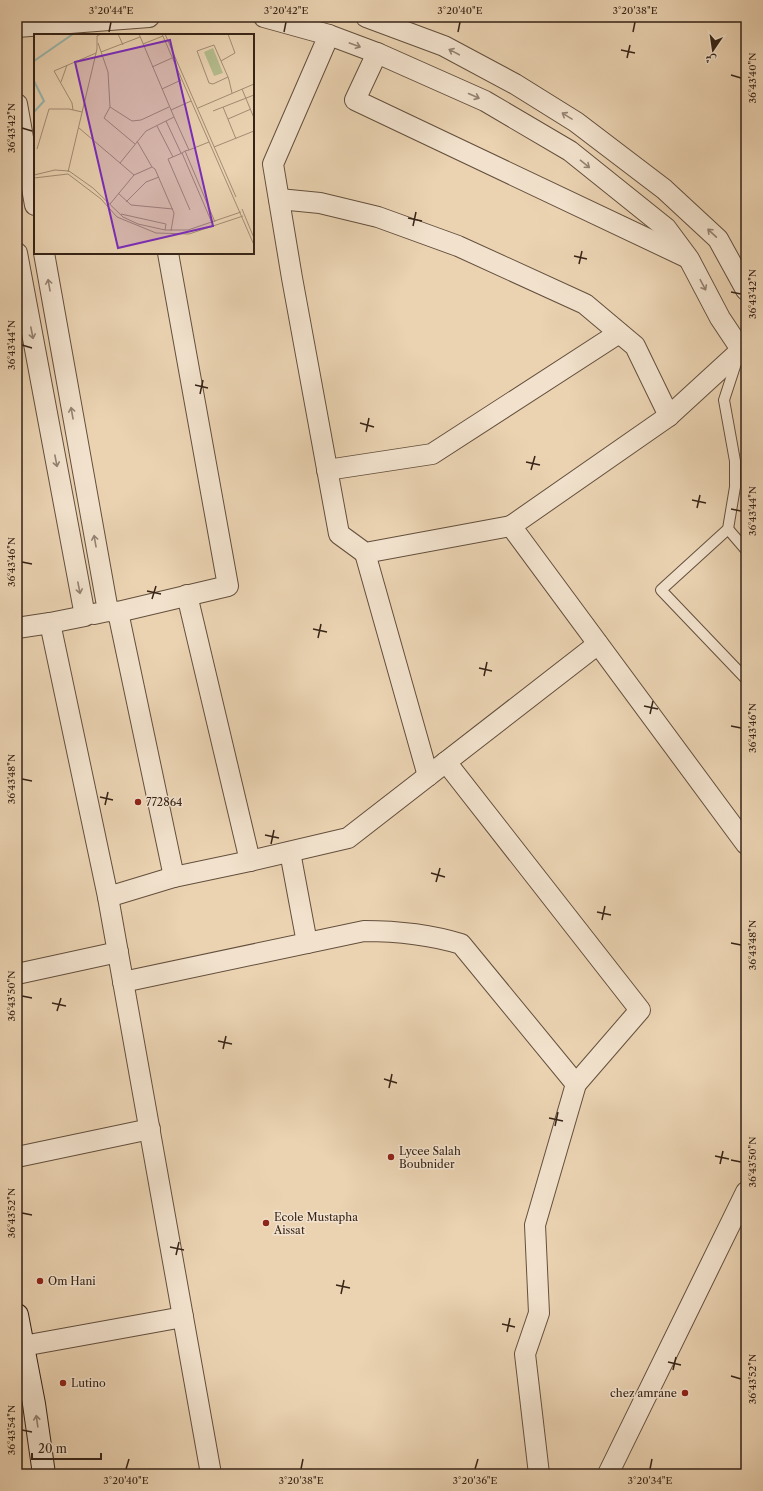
<svg xmlns="http://www.w3.org/2000/svg" width="763" height="1491" viewBox="0 0 763 1491" font-family="'Libre Caslon Text',Amiri,serif">
<rect width="100%" height="100%" fill="#ebd3b2"/>
<filter id="stains"><feTurbulence type="fractalNoise" baseFrequency=".005" numOctaves="4"/><feColorMatrix values="0 0 0 0 .2 0 0 0 0 .09 0 0 0 0 .02 0 0 0 .5 -.17"/></filter>
<radialGradient id="worn" r=".72"><stop offset=".6" stop-color="#630" stop-opacity="0"/><stop offset="1" stop-color="#630" stop-opacity=".3"/></radialGradient>
<g fill="none" stroke-linecap="round" stroke-linejoin="round">
<!-- lane casing -->
<g stroke="#634f3d" stroke-width="12">
<g id="lane">
<polyline points="738,357 724,400 735,461 735,487 728,529 661,590 746,679"/>
<polyline points="728,529 746,550"/>
</g>
</g>
<!-- street casing -->
<g stroke="#634f3d" stroke-width="22">
<g id="street">
<polyline points="264,17 329,35 377,53 485,101 570,151 666,228 689,259 720,318 746,357"/>
<polyline points="366,17 444,46 515,84 576,122 664,189 718,239 746,290"/>
<polyline points="17,27 149,17"/>
<polyline points="329,35 273,164 292,278 339,534 365,553 511,526"/>
<polyline points="377,53 355,100 686,257"/>
<polyline points="17,104 35,205"/>
<polyline points="279,199 320,203 378,217 458,246 585,304 635,346 669,416"/>
<polyline points="17,253 85,616 50,623"/>
<polyline points="44,253 108,611 94,614"/>
<polyline points="741,350 669,416 511,526 746,844"/>
<polyline points="327,470 432,454 619,333"/>
<polyline points="365,553 428,776"/>
<polyline points="187,595 250,861"/>
<polyline points="108,611 118,612 228,586 168,253"/>
<polyline points="118,612 174,877"/>
<polyline points="17,628 50,623 108,897 174,877 250,861 348,838 598,644"/>
<polyline points="446,762 640,1010 576,1084"/>
<polyline points="290,852 307,943"/>
<polyline points="108,897 211,1474"/>
<polyline points="17,974 118,952"/>
<path d="M123,982L364,931C398,931 428,934 461,944L576,1084L535,1225L539,1313L525,1354L539,1474"/>
<polyline points="17,1157 150,1129"/>
<polyline points="23,1346 183,1317"/>
<polyline points="608,1474 746,1192"/>
</g>
</g>
<!-- secondary casing -->
<g stroke="#362316" stroke-width="24">
<polyline id="secondary" points="17,1315 34,1404 44,1474"/>
</g>
<!-- lane -->
<use href="#lane" stroke="#f2e2cd" stroke-width="10"/>
<!-- street -->
<use href="#street" stroke="#f2e2cd" stroke-width="20"/>
<!-- secondary -->
<use href="#secondary" stroke="#f2e2cd" stroke-width="22"/>
</g>
<!-- one-way arrows -->
<defs><path id="oneway-shaft" d="M-6 0H5M1.5-3L5.5 0L1.5 3" fill="none" stroke-width="1.6" stroke-linecap="round" stroke-linejoin="round"/></defs>
<g stroke="#948272">
<use href="#oneway-shaft" transform="translate(355 45) rotate(20)"/>
<use href="#oneway-shaft" transform="translate(454 52) rotate(-152)"/>
<use href="#oneway-shaft" transform="translate(474 96) rotate(24)"/>
<use href="#oneway-shaft" transform="translate(567 116) rotate(-148)"/>
<use href="#oneway-shaft" transform="translate(585 164) rotate(39)"/>
<use href="#oneway-shaft" transform="translate(712 233) rotate(-137)"/>
<use href="#oneway-shaft" transform="translate(49 285) rotate(-100)"/>
<use href="#oneway-shaft" transform="translate(703 285) rotate(62)"/>
<use href="#oneway-shaft" transform="translate(32 333) rotate(79)"/>
<use href="#oneway-shaft" transform="translate(72 413) rotate(-100)"/>
<use href="#oneway-shaft" transform="translate(56 461) rotate(79)"/>
<use href="#oneway-shaft" transform="translate(95 541) rotate(-100)"/>
<use href="#oneway-shaft" transform="translate(79 588) rotate(79)"/>
<use href="#oneway-shaft" transform="translate(37 1421) rotate(-98)"/>
</g>
<!-- ticks -->
<path fill="none" stroke="#362316" stroke-width="1.5" d="M109,32L111,22M284,32L286,22M458,32L460,22M633,32L635,22M621,50L635,53M627,58L630,45M731,75L741,78M22,128L32,131M408,218L422,221M413,226L416,212M574,256L587,259M579,264L582,251M731,292L741,294M22,345L32,348M195,385L208,388M200,394L203,380M360,423L374,427M366,432L369,418M526,462L540,465M531,470L535,456M692,500L706,503M697,508L700,495M731,509L741,511M22,562L32,564M147,591L161,594M152,599L156,586M313,629L327,632M318,638L321,624M479,668L492,671M484,676L487,662M644,706L658,709M650,714L653,701M731,726L741,728M22,779L32,781M100,797L113,800M105,805L108,792M265,835L279,838M271,844L274,830M431,873L445,877M436,882L440,868M597,912L611,915M602,920L605,906M731,943L741,945M22,996L32,998M52,1003L66,1006M57,1011L61,998M218,1041L232,1044M223,1049L226,1036M384,1079L397,1083M389,1088L392,1074M549,1118L563,1121M555,1126L558,1112M715,1156L729,1159M731,1160L741,1162M720,1164L723,1151M22,1213L32,1215M170,1247L184,1250M176,1255L179,1242M336,1285L350,1288M341,1294L344,1280M502,1324L515,1327M507,1332L510,1318M668,1362L681,1365M673,1370L676,1357M731,1376L741,1379M22,1430L32,1432M126,1469L129,1459M301,1469L303,1459M475,1469L478,1459M650,1469L652,1459"/>
<!-- markers -->
<g fill="#8f2418" stroke="#f2e2cd" stroke-width="1.5">
<circle cx="138" cy="802" r="4"/>
<circle cx="391" cy="1157" r="4"/>
<circle cx="266" cy="1223" r="4"/>
<circle cx="40" cy="1281" r="4"/>
<circle cx="63" cy="1383" r="4"/>
<circle cx="685" cy="1393" r="4"/>
</g>
<g text-anchor="middle" dominant-baseline="central" stroke-width="3" stroke-linejoin="round" paint-order="stroke">
<!-- poi labels -->
<g font-size="11" fill="#362316" stroke="#f2e2cd" text-anchor="start">
<text x="146" y="802">772864</text>
<text x="399" y="1151">Lycee Salah<tspan x="399" dy="13">Boubnider</tspan></text>
<text x="274" y="1217">Ecole Mustapha<tspan x="274" dy="13">Aissat</tspan></text>
<text x="48" y="1281">Om Hani</text>
<text x="71" y="1383">Lutino</text>
<text x="677" y="1393" text-anchor="end">chez amrane</text>
</g>
</g>
<!-- overview -->
<g transform="translate(34 34)">
<rect width="220" height="220" fill="#ebd3b2"/>
<path d="M179,14L189,39L180,42L170,18Z" fill="#b5bd8e"/>
<path fill="none" stroke="#98b7b0" stroke-width="2" d="M0,27L39,0M0,47L10,67L0,78"/>
<path fill="none" stroke="#a38d74" stroke-width="1" d="M84,0L89,11M105,0L140,83M128,0L220,211M131,0L202,163M64,9L74,38L76,73L98,87L107,86L135,73M109,10L129,2M67,18L106,3M187,27L201,19L194,0M118,33L138,24M194,43L179,50L175,49L163,17L180,11L194,43L195,46L198,59M27,48L33,31M128,55L147,46M208,55L220,84M76,73L70,84L101,110M189,73L202,105M164,74L220,50M39,76L38,69L20,37L62,19M137,76L157,67M179,77L220,61M194,85L217,75M132,87L147,119M123,92L139,123M45,94L100,141L76,170M103,107L118,133M180,113L220,97M3,115L15,75H35L48,78M155,116L151,117L181,188M151,117L148,119L178,189M148,119L134,125L156,176M86,129L112,97L140,83L155,116L175,108M34,138L63,15V2L67,0M0,141L21,136L35,137L59,154L89,183L104,190L131,196H154L207,178M100,141L118,133L121,135L140,179L137,197M0,144L34,140L67,165L83,183L122,199L155,200L209,182M84,159L97,171L139,175M92,168L112,148L125,143M208,175L220,204M87,180L132,190L131,196"/>
<path fill="#7b2cbf" fill-opacity="0.15" stroke="#7b2cbf" stroke-width="2" d="M136,6L179,192L84,214L41,28Z"/>
<rect width="220" height="220" fill="none" stroke="#362316" stroke-width="2"/>
</g>
<!-- margin -->
<rect width="763" height="1491" fill="none" stroke="#ebd3b2" stroke-width="44"/>
<!-- north arrow -->
<g transform="translate(713 50) rotate(193)" stroke="#f2e2cd" stroke-width="3" paint-order="stroke">
<path d="M0-3L7 15L0 10L-7 15Z" fill="#362316"/>
<text y="-6" font-size="11" font-weight="bold" text-anchor="middle" fill="#362316">ش</text>
</g>
<!-- scale -->
<path d="M32 1453v6h69v-6" fill="none" stroke="#362316" stroke-width="2"/>
<text x="38" y="1453" font-size="12" fill="#362316" stroke="#f2e2cd" stroke-width="3" paint-order="stroke">20 m</text>
<rect x="22" y="22" width="719" height="1447" fill="none" stroke="#362316" stroke-width="1.5"/>
<g font-size="10" text-anchor="middle" fill="#362316">
<text x="111" y="14">3°20'44"E</text>
<text x="286" y="14">3°20'42"E</text>
<text x="460" y="14">3°20'40"E</text>
<text x="635" y="14">3°20'38"E</text>
<text transform="translate(752 78) rotate(-90)" y="4">36°43'40"N</text>
<text transform="translate(11 128) rotate(-90)" y="4">36°43'42"N</text>
<text transform="translate(752 294) rotate(-90)" y="4">36°43'42"N</text>
<text transform="translate(11 345) rotate(-90)" y="4">36°43'44"N</text>
<text transform="translate(752 511) rotate(-90)" y="4">36°43'44"N</text>
<text transform="translate(11 562) rotate(-90)" y="4">36°43'46"N</text>
<text transform="translate(752 728) rotate(-90)" y="4">36°43'46"N</text>
<text transform="translate(11 779) rotate(-90)" y="4">36°43'48"N</text>
<text transform="translate(752 945) rotate(-90)" y="4">36°43'48"N</text>
<text transform="translate(11 996) rotate(-90)" y="4">36°43'50"N</text>
<text transform="translate(752 1162) rotate(-90)" y="4">36°43'50"N</text>
<text transform="translate(11 1213) rotate(-90)" y="4">36°43'52"N</text>
<text transform="translate(752 1379) rotate(-90)" y="4">36°43'52"N</text>
<text transform="translate(11 1430) rotate(-90)" y="4">36°43'54"N</text>
<text x="126" y="1484">3°20'40"E</text>
<text x="301" y="1484">3°20'38"E</text>
<text x="475" y="1484">3°20'36"E</text>
<text x="650" y="1484">3°20'34"E</text>
</g>
<rect width="100%" height="100%" filter="url(#stains)"/>
<rect width="100%" height="100%" fill="url(#worn)"/>
</svg>
